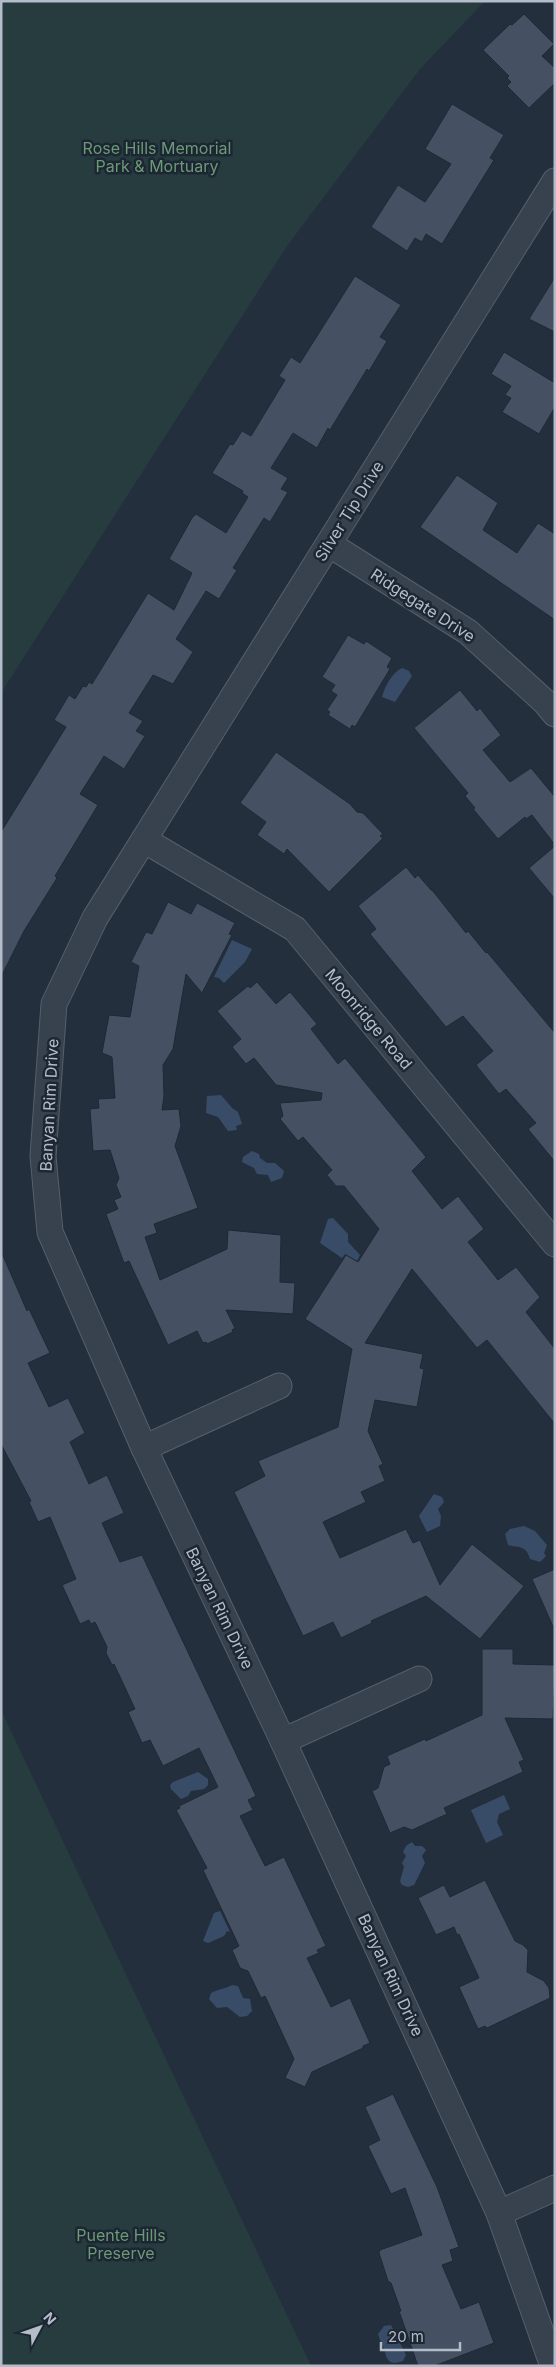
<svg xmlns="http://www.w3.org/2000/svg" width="556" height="2367" viewBox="0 0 556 2367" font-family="Inter,sans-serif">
<rect width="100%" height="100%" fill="#242f3e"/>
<!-- green -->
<g fill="#263c3f">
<polygon points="1,1 485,1 420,69 287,246 1,693"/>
<polygon points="1,1710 311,2366 1,2366"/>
</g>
<!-- water -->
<g fill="#394c67">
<path d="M402,668L409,671L412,676L395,702L382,697C385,686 392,673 402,668Z"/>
<polygon points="232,940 252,949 245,962 224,983 219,978 214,977"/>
<polygon points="221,1095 232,1108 238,1112 242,1124 236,1126 237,1130 228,1131 218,1117 206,1113 207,1096"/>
<polygon points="252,1151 259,1154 260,1158 267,1163 275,1163 284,1171 282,1178 271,1182 268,1175 257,1174 254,1168 242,1162 243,1157"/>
<polygon points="333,1218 348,1234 348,1242 360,1255 357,1261 345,1254 342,1258 320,1243 328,1219"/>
<polygon points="434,1494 442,1497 444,1502 438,1509 441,1516 440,1526 427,1532 419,1516"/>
<path d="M524,1526L535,1531L547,1545L544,1553L546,1556L540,1562L530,1559C526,1545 520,1548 508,1545L505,1534L510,1529Z"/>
<polygon points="198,1772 208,1779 208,1785 204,1789 191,1791 188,1796 181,1799 171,1789 170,1785 173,1782"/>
<polygon points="504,1795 510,1809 499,1814 497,1822 503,1835 486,1843 471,1810"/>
<polygon points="412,1842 415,1846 422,1846 426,1850 422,1856 425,1863 414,1885 408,1887 402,1885 400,1881 404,1867 402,1863 406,1856 403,1852 406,1846"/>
<polygon points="220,1911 230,1932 227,1931 224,1936 208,1943 203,1941 214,1913"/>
<path d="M232,1985L238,1986L243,1998L250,1999L252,2011L247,2016L240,2017L227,2007L217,2008L209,1999L211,1993C218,1989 225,1989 232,1985Z"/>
<path d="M391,2325L406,2355L403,2361C386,2367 387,2357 383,2346C381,2342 379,2338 378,2334L384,2326Z"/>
</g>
<!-- building -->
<g fill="#455162" stroke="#1f2835">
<polygon points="524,14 554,44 542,56 555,68 555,83 529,108 507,86 511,82 507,78 509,76 483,50 510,24 512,25"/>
<polygon points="452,104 504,135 490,158 494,160 442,244 426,234 422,242 415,238 407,251 371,227 398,185 425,202 451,164 425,149"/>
<polygon points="355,276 401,305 380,337 387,341 369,371 367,369 330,430 328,428 317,448 293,433 271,468 288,478 281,489 288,492 270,522 264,518 233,568 237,570 219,599 206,591 176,639 193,652 173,684 153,675 129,713 143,721 136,731 145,736 124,769 104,756 80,794 98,805 55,876 57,878 24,931 1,977 1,832 66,727 54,720 69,695 75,699 83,686 86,687 89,682 92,684 148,593 174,610 192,573 169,559 192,518 196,514 226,533 248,497 242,493 243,491 212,473 230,444 233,445 242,431 251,436 285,380 279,376 291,357 300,363"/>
<polygon points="555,277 555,332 529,319"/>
<polygon points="504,352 555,383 555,407 539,434 502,412 511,398 505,395 511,386 491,374"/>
<polygon points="457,475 498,503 483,530 517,553 538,523 555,534 555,620 420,527"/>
<polygon points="348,635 364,644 366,641 392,658 387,667 390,669 355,727 352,725 350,729 328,715 330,712 327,710 337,695 331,691 335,685 322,677"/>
<polygon points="460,690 477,711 480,708 501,735 483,750 510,782 531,768 555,797 555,845 532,815 526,819 525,817 498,839 473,809 475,808 465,796 468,793 414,728"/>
<polygon points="276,752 350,804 357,812 363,813 383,834 380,836 383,838 329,892 287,849 284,854 257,835 266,822 240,803"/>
<polygon points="555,846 555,899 529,868"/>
<polygon points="406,867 415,878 418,875 431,890 432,890 466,933 468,931 486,953 487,952 555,1033 555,1162 528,1129 536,1123 506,1089 499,1094 476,1065 493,1051 463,1016 446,1027 370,934 376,929 358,906"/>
<polygon points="168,902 191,914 197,903 235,923 229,934 232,935 202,993 186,974 173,1049 163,1065 164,1096 162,1110 179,1109 181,1126 175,1146 198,1208 154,1224 157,1233 145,1237 160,1280 227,1249 228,1230 281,1235 280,1282 295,1283 293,1314 226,1310 235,1328 232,1330 233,1332 207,1344 206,1342 203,1343 197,1331 168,1345 129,1261 124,1263 106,1214 118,1209 114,1200 121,1197 116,1185 119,1178 110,1150 93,1151 90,1109 99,1108 98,1099 115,1098 112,1057 102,1053 109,1015 130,1017 139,966 131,962 146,932 152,934"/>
<polygon points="257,982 276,1004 290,992 317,1024 311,1029 338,1064 345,1058 426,1157 412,1171 442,1209 458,1196 484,1229 468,1242 498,1280 516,1267 540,1297 526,1312 555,1349 555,1424 487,1340 477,1348 412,1269 365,1343 423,1354 420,1368 424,1369 417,1407 375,1400 368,1431 383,1464 379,1466 385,1481 361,1492 366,1502 323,1522 340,1558 406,1529 413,1543 420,1540 440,1585 472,1544 524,1586 480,1639 426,1596 371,1621 372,1623 341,1638 333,1622 303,1636 234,1492 265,1476 258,1461 338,1427 352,1349 305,1319 346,1255 358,1262 379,1229 344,1186 336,1186 327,1175 332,1170 303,1137 298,1141 280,1119 283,1116 280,1103 321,1100 322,1093 276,1085 254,1058 246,1064 232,1047 241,1039 217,1011 248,986 250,988"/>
<polygon points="1,1251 27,1311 29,1309 50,1353 28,1363 49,1407 68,1398 85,1433 70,1442 89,1484 107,1475 124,1513 102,1523 120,1562 142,1555 256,1796 248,1800 253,1810 240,1816 265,1866 284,1857 326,1946 317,1950 319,1953 307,1958 331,2007 350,1998 370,2043 363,2046 363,2048 312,2072 305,2087 285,2078 294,2059 265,1996 261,1998 248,1971 240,1968 232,1950 239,1946 203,1870 207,1868 176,1810 180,1808 179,1806 218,1787 199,1748 163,1766 150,1740 142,1743 128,1712 135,1709 114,1664 112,1665 106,1653 107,1647 95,1622 91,1624 89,1620 80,1624 62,1585 76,1579 50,1517 38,1522 29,1502 31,1501 1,1444"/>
<polygon points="555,1569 555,1631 532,1579"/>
<polygon points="482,1649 513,1649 513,1664 555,1665 553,1719 505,1718 524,1760 519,1762 523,1772 444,1808 447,1814 412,1830 404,1827 390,1833 372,1791 378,1788 384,1767 390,1764 387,1756 425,1739 426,1741 482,1715"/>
<polygon points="485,1880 515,1941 523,1945 528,1950 527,1972 544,1981 549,1988 550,1998 487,2028 485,2026 478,2029 459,1987 479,1978 459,1934 457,1935 454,1927 436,1935 418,1898 444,1885 450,1897"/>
<polygon points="393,2094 437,2187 459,2247 450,2250 453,2261 442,2265 461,2309 479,2302 494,2343 434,2366 418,2366 399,2311 401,2311 391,2283 388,2281 379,2253 380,2250 422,2235 405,2188 391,2194 368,2146 380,2140 365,2107"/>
</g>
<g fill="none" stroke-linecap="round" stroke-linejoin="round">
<!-- minor casing -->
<g stroke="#565f6c" stroke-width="27">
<g id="minor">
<polyline points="329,544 468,632 545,702 555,714"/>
<polyline points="144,840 295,929 555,1244"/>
<polyline points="144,1448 279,1386"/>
<polyline points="283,1741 419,1679"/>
<polyline points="499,2213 555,2188"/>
<polyline points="553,2366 499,2213 283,1741 144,1448 50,1232 43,1156 54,1004 95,918 555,181"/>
</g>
</g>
<!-- minor -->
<use href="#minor" stroke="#38414e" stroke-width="25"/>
</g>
<g text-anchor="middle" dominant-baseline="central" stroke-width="5" stroke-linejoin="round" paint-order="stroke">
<!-- park labels -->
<g font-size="16" fill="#6b9a76" stroke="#1d2633">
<text x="157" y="148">Rose Hills Memorial<tspan x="157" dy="18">Park &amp; Mortuary</tspan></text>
<text x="121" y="2235">Puente Hills<tspan x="121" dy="18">Preserve</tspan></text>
</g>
<!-- street labels -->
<g font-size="16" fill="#b4bcc9" stroke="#1d2633">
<text transform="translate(349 511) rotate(-58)">Silver Tip Drive</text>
<text transform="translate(423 605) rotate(33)">Ridgegate Drive</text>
<text transform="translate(369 1019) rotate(50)">Moonridge Road</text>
<text transform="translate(49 1105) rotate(-87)">Banyan Rim Drive</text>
<text transform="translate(220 1608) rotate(64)">Banyan Rim Drive</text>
<text transform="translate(391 1975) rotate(65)">Banyan Rim Drive</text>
</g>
</g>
<!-- border -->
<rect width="556" height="2367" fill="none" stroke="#b4bcc9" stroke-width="5"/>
<!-- north arrow -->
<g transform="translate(40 2327) rotate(49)" stroke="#1d2633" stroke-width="4" paint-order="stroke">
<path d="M0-4L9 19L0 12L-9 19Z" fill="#b4bcc9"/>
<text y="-8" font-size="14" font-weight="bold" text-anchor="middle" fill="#b4bcc9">N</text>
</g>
<!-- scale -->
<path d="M381 2342v8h79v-8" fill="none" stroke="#b4bcc9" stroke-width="2.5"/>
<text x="388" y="2342" font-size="15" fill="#b4bcc9" stroke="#1d2633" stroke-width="4" paint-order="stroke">20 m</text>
</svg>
